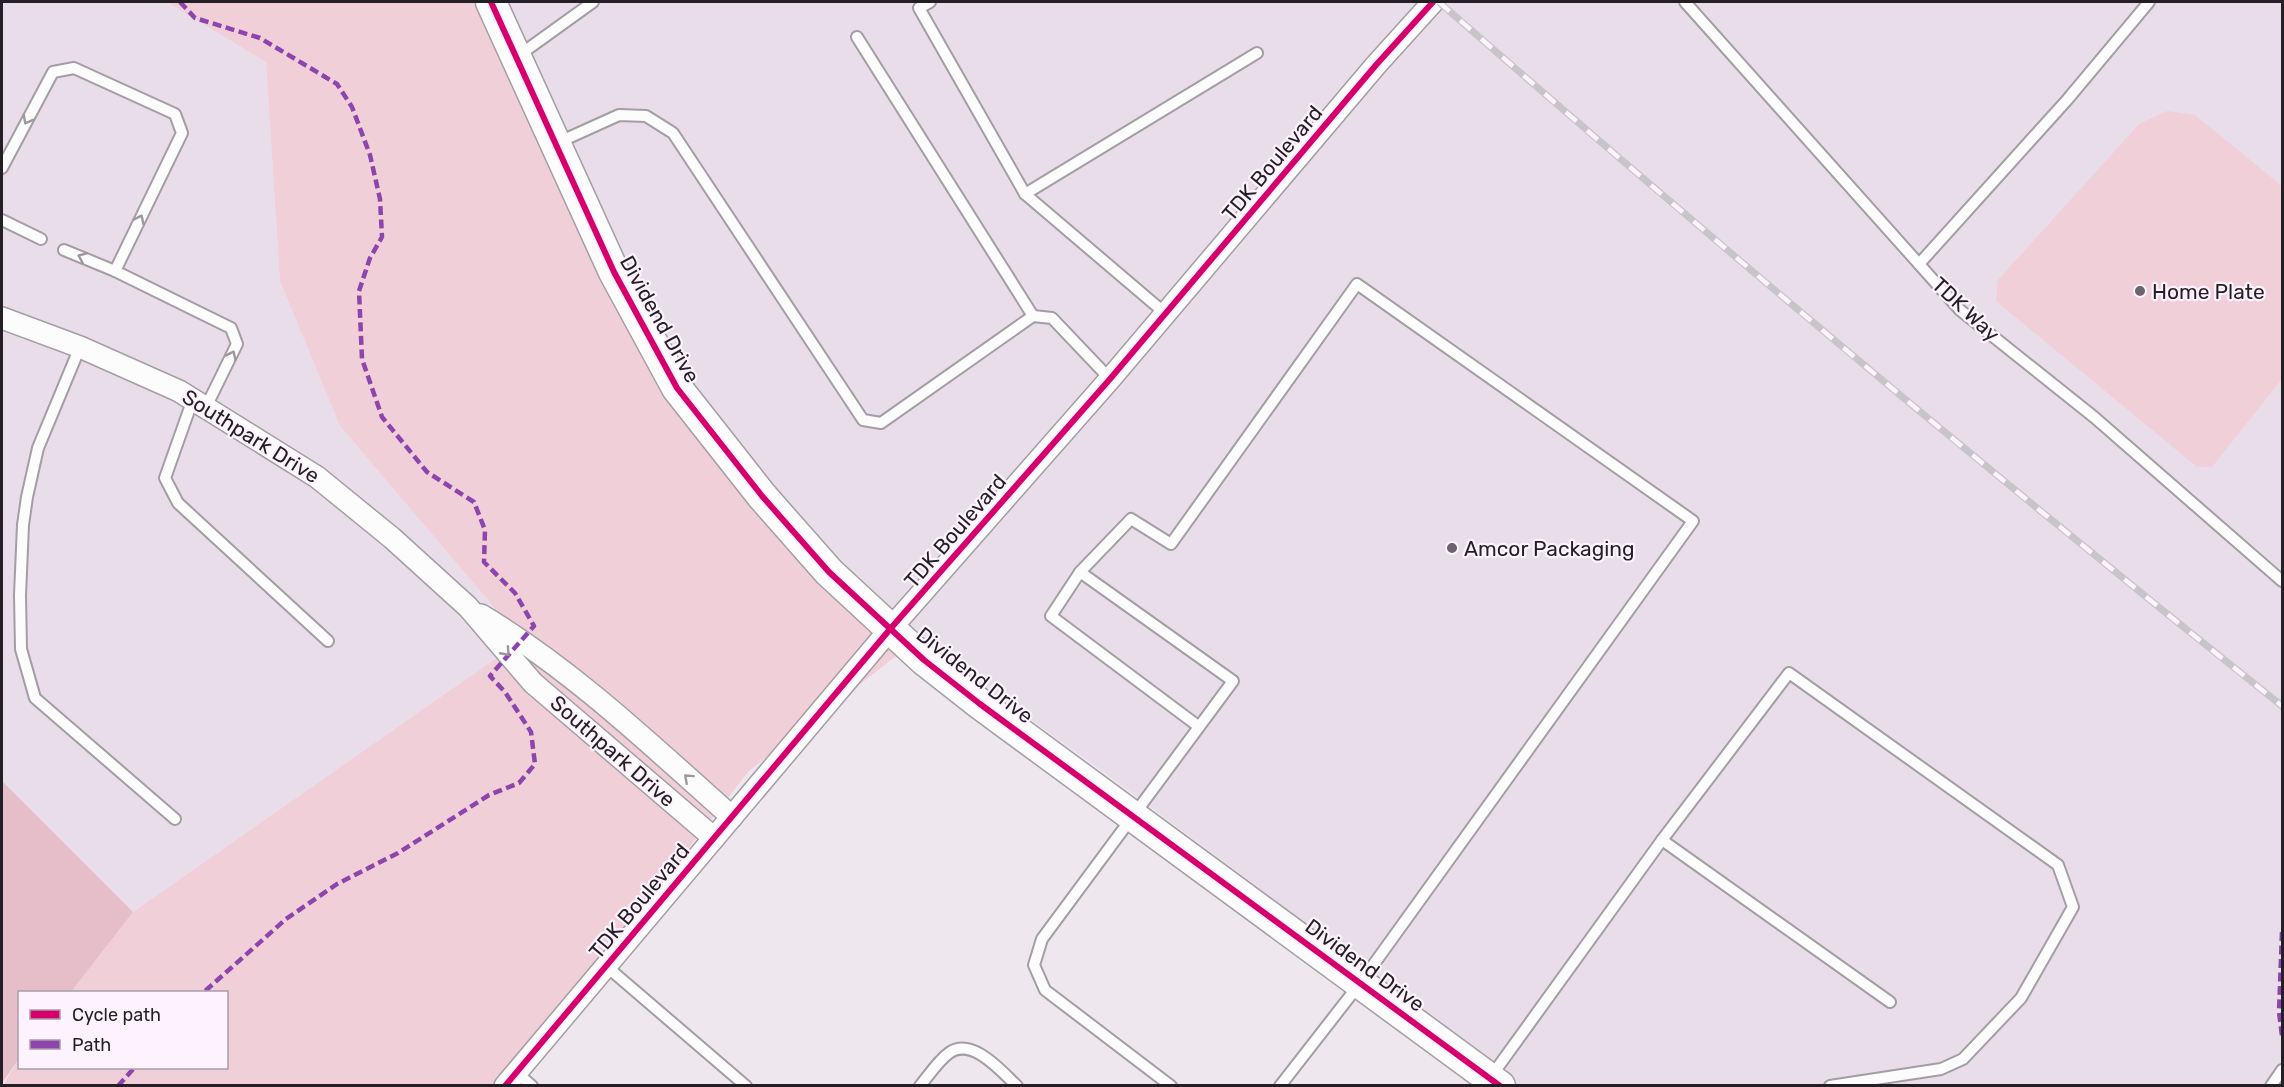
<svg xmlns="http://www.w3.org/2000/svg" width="2284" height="1087" viewBox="0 0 2284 1087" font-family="Rubik,sans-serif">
<rect width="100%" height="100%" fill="#eee8ee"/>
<!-- built -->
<g fill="#e9ddea">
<polygon points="2,2 167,2 266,62 280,281 340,426 522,640 133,912 2,781"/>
<polygon points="489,2 2282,2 2282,1085 1475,1085 1492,1062 1094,765 918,639 690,407"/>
</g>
<!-- green -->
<g fill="#f0cfd9">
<polygon points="167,2 489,2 690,407 918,639 749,771 503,1085 2,1086 19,1059 20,1068 226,1068 226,992 71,992 133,912 522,640 340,426 280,281 266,62"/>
<polygon points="2167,111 2195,115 2282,186 2282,379 2212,467 2197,467 1996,301 1998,280 2139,124"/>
</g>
<!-- forest -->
<polygon fill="#e6bec9" points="2,781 133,912 71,992 20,992 19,1059 2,1083"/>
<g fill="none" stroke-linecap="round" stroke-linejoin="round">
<!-- lane casing -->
<g stroke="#a39ea3" stroke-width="14">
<g id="lane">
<polyline points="930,2 919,8 1025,194"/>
<polyline points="1685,2 1960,310 2094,417 2282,581"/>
<polyline points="857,37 1033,316"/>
<polyline points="518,56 593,2"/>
<polyline points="557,143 619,115 646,116 673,133 863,420 881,423 1033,316 1052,318 1110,379"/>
<polyline points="2,168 53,72 74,68 175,114 182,133 115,271"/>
<polyline points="2,220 41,239"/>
<polyline points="64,250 115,271 231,328 237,344 206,407"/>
<polyline points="1919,264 2067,100 2149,2"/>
<polyline points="1166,314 1025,194 1257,53"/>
<polyline points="80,347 38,448 27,497 23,525 20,595 21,649 35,698 175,819"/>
<polyline points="193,399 165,478 178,503 328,641"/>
<polyline points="1080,572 1131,519 1171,544 1357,284 1693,521 1361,982 1280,1086"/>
<polyline points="1662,840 1890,1002"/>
<polyline points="606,966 746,1086"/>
<polyline points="516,1072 532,1086"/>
<polyline points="1490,1078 1662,840 1789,673 2058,865 2073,907 2021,998 1963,1059 1941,1069 1830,1086"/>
<path d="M920,1086C929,1075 938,1061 949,1053C972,1036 1002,1072 1017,1086"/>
<polyline points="1171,1086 1045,990 1034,965 1042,939 1233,681 1080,572 1051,616 1198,726"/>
<polyline points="2271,1086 2282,1070"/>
</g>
</g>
<!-- street casing -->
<g stroke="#a39ea3" stroke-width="24">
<g id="street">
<polyline points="2,318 80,347 179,391 317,477 392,538 468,607 533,683 714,838"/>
<path d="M481,615C573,670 652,746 732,817"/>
<polyline points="505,1086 891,628 1110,379 1376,65 1433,2"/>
</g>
</g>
<!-- secondary casing -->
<g stroke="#a39ea3" stroke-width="33">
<polyline id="secondary" points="491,2 614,272 677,388 762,496 829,572 924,660 980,704 1500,1086"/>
</g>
<!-- lane -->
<use href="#lane" stroke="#fcfcfc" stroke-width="10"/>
<!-- street -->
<use href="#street" stroke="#fcfcfc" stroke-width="21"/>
<!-- secondary -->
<use href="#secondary" stroke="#fcfcfc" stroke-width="30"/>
<!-- rail casing -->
<g stroke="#c7c5c7" stroke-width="7">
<path id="rail" d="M1439,2C1715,243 1996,478 2282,706"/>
</g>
<!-- rail -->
<use href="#rail" stroke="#fef2ff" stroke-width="4.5" stroke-dasharray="14" stroke-linecap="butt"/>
<!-- quiet -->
<g stroke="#8e44ad" stroke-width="4.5" stroke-dasharray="9 4.5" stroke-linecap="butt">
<polyline points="180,2 195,18 260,38 337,84 352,107 370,155 380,199 382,237 370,258 359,291 362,359 382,417 427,472 474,502 485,530 484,562 515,593 534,626 490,676 505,692 531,732 535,764 519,783 489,795 398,853 337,884 286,919 204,992"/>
<polyline points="2282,932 2279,1012 2282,1036"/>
<polyline points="118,1086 134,1068"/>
</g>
<!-- cycleway casing -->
<g stroke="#fef2ff" stroke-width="10">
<g id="cycleway">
<polyline points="491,2 614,272 677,388 762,496 829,572 924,660 980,704 1500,1086"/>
<polyline points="505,1086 891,628 1110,379 1376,65 1433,2"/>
</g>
</g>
<!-- cycleway -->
<use href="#cycleway" stroke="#d6006c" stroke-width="6"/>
</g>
<!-- one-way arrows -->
<defs><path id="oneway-chevron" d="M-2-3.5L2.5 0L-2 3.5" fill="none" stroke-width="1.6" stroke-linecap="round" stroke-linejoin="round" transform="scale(1.5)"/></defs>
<g stroke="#9b999b">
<use href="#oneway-chevron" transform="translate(27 120) rotate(118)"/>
<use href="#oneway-chevron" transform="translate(140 219) rotate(-64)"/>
<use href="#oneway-chevron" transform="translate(82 257) rotate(-157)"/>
<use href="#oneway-chevron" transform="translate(232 355) rotate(-64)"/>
<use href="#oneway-chevron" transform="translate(506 652) rotate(48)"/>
<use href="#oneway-chevron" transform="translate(688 778) rotate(-138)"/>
</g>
<!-- markers -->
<g fill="#6b656b" stroke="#fef2ff" stroke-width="2">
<circle cx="2140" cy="291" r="6"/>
<circle cx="1452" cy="548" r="6"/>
</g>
<g text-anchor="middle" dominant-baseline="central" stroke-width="4.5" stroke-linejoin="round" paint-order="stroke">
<!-- street labels -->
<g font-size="21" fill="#241f24" stroke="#fef2ff">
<text transform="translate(1272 163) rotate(-50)">TDK Boulevard</text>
<text transform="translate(1966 309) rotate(43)">TDK Way</text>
<text transform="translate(660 319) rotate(61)">Dividend Drive</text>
<text transform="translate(251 436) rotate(32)">Southpark Drive</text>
<text transform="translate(955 531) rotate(-49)">TDK Boulevard</text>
<text transform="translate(975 675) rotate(38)">Dividend Drive</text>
<text transform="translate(613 751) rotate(41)">Southpark Drive</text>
<text transform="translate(639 901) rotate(-50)">TDK Boulevard</text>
<text transform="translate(1365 965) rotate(36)">Dividend Drive</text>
</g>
<!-- poi labels -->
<g font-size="21" fill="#241f24" stroke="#fef2ff" text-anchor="start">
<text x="2152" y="291">Home Plate</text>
<text x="1464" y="548">Amcor Packaging</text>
</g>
</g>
<!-- border -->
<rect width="2284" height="1087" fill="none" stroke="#241f24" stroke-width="6"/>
<!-- legend -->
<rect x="18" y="991" width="210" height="78" fill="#fef2ff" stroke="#a79ea7" stroke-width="1.5"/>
<rect x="30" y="1010" width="30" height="9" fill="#d6006c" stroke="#a79ea7" stroke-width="1.5"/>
<text x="72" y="1021" font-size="18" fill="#241f24">Cycle path</text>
<rect x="30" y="1040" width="30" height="9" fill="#8e44ad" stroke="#a79ea7" stroke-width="1.5"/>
<text x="72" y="1051" font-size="18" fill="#241f24">Path</text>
</svg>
